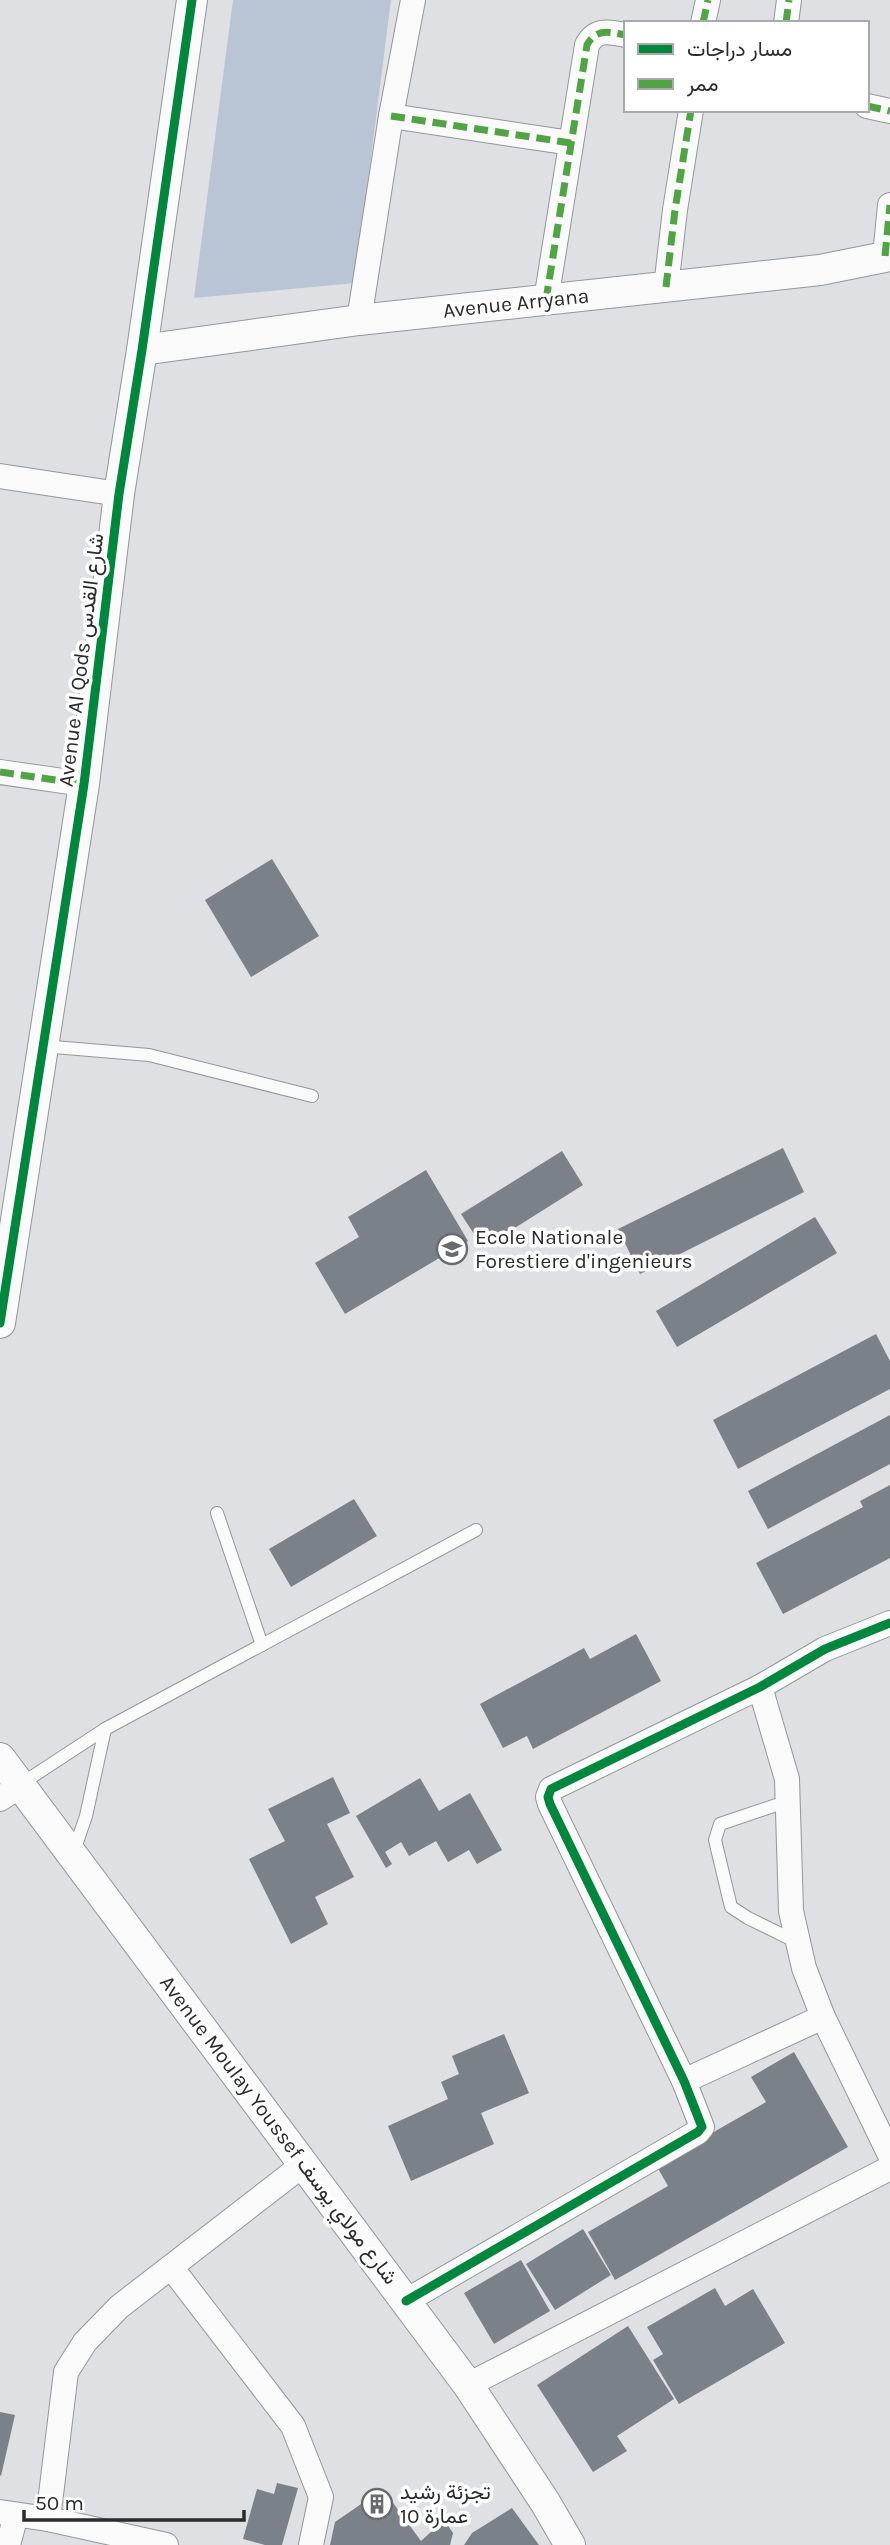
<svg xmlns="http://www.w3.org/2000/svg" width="890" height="2545" viewBox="0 0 890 2545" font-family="Karla,Vazirmatn,sans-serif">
<rect width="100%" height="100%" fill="#dee0e3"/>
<!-- green -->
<polygon fill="#b9c5d4" points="233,0 391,0 355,283 194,298"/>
<!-- building -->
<g fill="#7b8188">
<polygon points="272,859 319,936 251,977 205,900"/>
<polygon points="783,1148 804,1192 640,1274 618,1229"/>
<polygon points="562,1151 583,1185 483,1248 461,1214"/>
<polygon points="426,1170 468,1241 345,1314 315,1263 359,1237 348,1217"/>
<polygon points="815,1217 837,1253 677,1347 656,1311"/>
<polygon points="876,1334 890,1361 890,1389 738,1469 713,1420"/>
<polygon points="890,1415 890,1464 768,1529 748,1491"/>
<polygon points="890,1485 890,1558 783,1614 756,1563 863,1507 860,1501"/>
<polygon points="354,1499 377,1536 291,1587 269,1549"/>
<polygon points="636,1634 661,1681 533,1749 527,1736 503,1748 480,1704 584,1648 590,1659"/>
<polygon points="333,1777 350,1813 327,1824 354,1877 315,1897 328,1924 291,1944 249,1859 285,1841 268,1809"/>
<polygon points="420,1778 439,1811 470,1793 502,1850 477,1864 469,1850 448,1862 436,1841 409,1856 401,1842 385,1852 392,1864 386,1868 356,1816"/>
<polygon points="504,2034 529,2093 481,2113 494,2144 411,2181 388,2126 448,2099 441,2082 459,2074 452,2056"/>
<polygon points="794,2052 848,2147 615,2280 588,2232 668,2186 656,2165 766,2102 751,2077"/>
<polygon points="583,2229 611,2275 555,2310 526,2264"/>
<polygon points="521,2260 550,2311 494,2344 464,2293"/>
<polygon points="715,2288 725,2306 753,2289 785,2343 679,2404 653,2360 663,2354 647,2327"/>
<polygon points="628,2326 674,2399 617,2436 627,2451 593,2472 537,2385"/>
<polygon points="0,2412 15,2415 1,2476 0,2475"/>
<polygon points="277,2483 298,2488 282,2545 265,2545 243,2539 257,2489 274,2494"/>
<polygon points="383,2489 421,2541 444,2520 453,2533 450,2545 330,2545 335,2522"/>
<polygon points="512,2508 539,2545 464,2545 472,2533"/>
</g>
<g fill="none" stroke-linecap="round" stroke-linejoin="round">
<!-- service casing -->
<g stroke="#949698" stroke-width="14">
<g id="service">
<polyline points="42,1046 149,1055 312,1096"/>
<polyline points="217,1513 262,1645"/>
<polyline points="21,1784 105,1729 476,1530"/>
<polyline points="788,1801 720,1824 715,1840 731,1907 748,1918 797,1942"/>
<polyline points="73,1854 86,1816 105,1729"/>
</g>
</g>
<!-- minor casing -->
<g stroke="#949698" stroke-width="26">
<g id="minor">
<polyline points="703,23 708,0"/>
<polyline points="786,23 789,0"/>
<polyline points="867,106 890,111"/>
<polyline points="391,116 571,143"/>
<polyline points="885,256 890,205"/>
<polyline points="666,287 675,210 691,110"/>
<path d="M546,300L587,45C596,28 609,32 626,35"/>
<polyline points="359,320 391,116 413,0"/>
<polyline points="0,476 119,494"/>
<polyline points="0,772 84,784"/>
<polyline points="760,1687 787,1779 791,1911 804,1968 823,2017 890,2155"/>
<polyline points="0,1799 21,1785"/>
<polyline points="684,2081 823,2017"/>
<polyline points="171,2267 293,2426 321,2497 311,2545"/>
<polyline points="406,2301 698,2132 702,2127 684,2081 550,1804 548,1797 551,1789 760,1687 825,1649 890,1623"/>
<polyline points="468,2385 890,2168"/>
<polyline points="0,2512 48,2519 166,2545"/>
<polyline points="48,2519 66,2372 85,2342 119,2307 304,2164"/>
<polyline points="8,2545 16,2515"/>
</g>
</g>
<!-- tertiary casing -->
<g stroke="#949698" stroke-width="32">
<g id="tertiary">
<polyline points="142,350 359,320 820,270 890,256"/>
<polyline points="0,1323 84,784 119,494 142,350 192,0"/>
<polyline points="0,1758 468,2385 545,2502 570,2545"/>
</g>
</g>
<!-- service -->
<use href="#service" stroke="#fafafb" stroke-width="12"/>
<!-- minor -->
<use href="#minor" stroke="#fafafb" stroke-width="24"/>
<!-- tertiary -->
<use href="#tertiary" stroke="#fafafb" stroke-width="30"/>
<!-- quiet -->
<g stroke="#51a443" stroke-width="7" stroke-dasharray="14 7" stroke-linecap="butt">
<polyline points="703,23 708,0"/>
<polyline points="786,23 789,0"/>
<polyline points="867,106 890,111"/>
<polyline points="391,116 571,143"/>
<polyline points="885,256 890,205"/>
<polyline points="666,287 675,210 691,110"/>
<path d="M546,300L587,45C596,28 609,32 626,35"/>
<polyline points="0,772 84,784"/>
</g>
<!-- cycleway casing -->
<g stroke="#fff" stroke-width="13">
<g id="cycleway">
<polyline points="0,1323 84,784 119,494 142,350 192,0"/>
<polyline points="406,2301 698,2132 702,2127 684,2081 550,1804 548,1797 551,1789 760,1687 825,1649 890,1623"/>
</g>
</g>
<!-- cycleway -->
<use href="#cycleway" stroke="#00873e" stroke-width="9"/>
</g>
<!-- icons -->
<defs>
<g id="university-ring" transform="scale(1.575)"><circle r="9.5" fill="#fff" stroke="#696a6d" stroke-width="1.5"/><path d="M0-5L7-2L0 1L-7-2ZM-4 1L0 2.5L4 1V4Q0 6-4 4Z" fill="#696a6d"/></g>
<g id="building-ring" transform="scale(1.575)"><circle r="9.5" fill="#fff" stroke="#696a6d" stroke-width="1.5"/><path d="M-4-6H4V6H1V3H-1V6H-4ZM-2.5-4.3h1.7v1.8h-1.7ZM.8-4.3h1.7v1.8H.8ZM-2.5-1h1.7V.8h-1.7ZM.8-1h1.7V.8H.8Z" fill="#696a6d"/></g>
</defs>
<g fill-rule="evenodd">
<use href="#university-ring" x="452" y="1249"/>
<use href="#building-ring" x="377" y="2504"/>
</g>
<g text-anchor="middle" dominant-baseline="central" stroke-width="7" stroke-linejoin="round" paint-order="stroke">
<!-- street labels -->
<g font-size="21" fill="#2a2b2d" stroke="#fff">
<text transform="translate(516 303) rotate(-6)">Avenue Arryana</text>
<text transform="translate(81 660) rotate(-83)">Avenue Al Qods شارع القدس</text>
<text transform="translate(279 2130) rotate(53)">Avenue Moulay Youssef شارع مولاي يوسف</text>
</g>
<!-- poi labels -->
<g font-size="21" fill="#2a2b2d" stroke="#fff" text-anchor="start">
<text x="475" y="1237">Ecole Nationale<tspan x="475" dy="24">Forestiere d'ingenieurs</tspan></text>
<text x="400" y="2492">تجزئة رشيد<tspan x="400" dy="24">عمارة 10</tspan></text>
</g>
</g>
<!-- legend -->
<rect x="624" y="21" width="245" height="91" fill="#ffffff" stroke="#aaaaab" stroke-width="2"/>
<rect x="638" y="44" width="35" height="10" fill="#00873e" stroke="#aaaaab" stroke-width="2"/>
<text x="687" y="56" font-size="21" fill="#2a2b2d">مسار دراجات</text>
<rect x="638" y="79" width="35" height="10" fill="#51a443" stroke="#aaaaab" stroke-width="2"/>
<text x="687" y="91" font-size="21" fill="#2a2b2d">ممر</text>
<!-- scale -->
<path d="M24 2510v10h220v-10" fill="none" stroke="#2a2b2d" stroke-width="3.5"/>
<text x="35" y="2510" font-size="21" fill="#2a2b2d" stroke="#ffffff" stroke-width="5" paint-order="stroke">50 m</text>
</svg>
